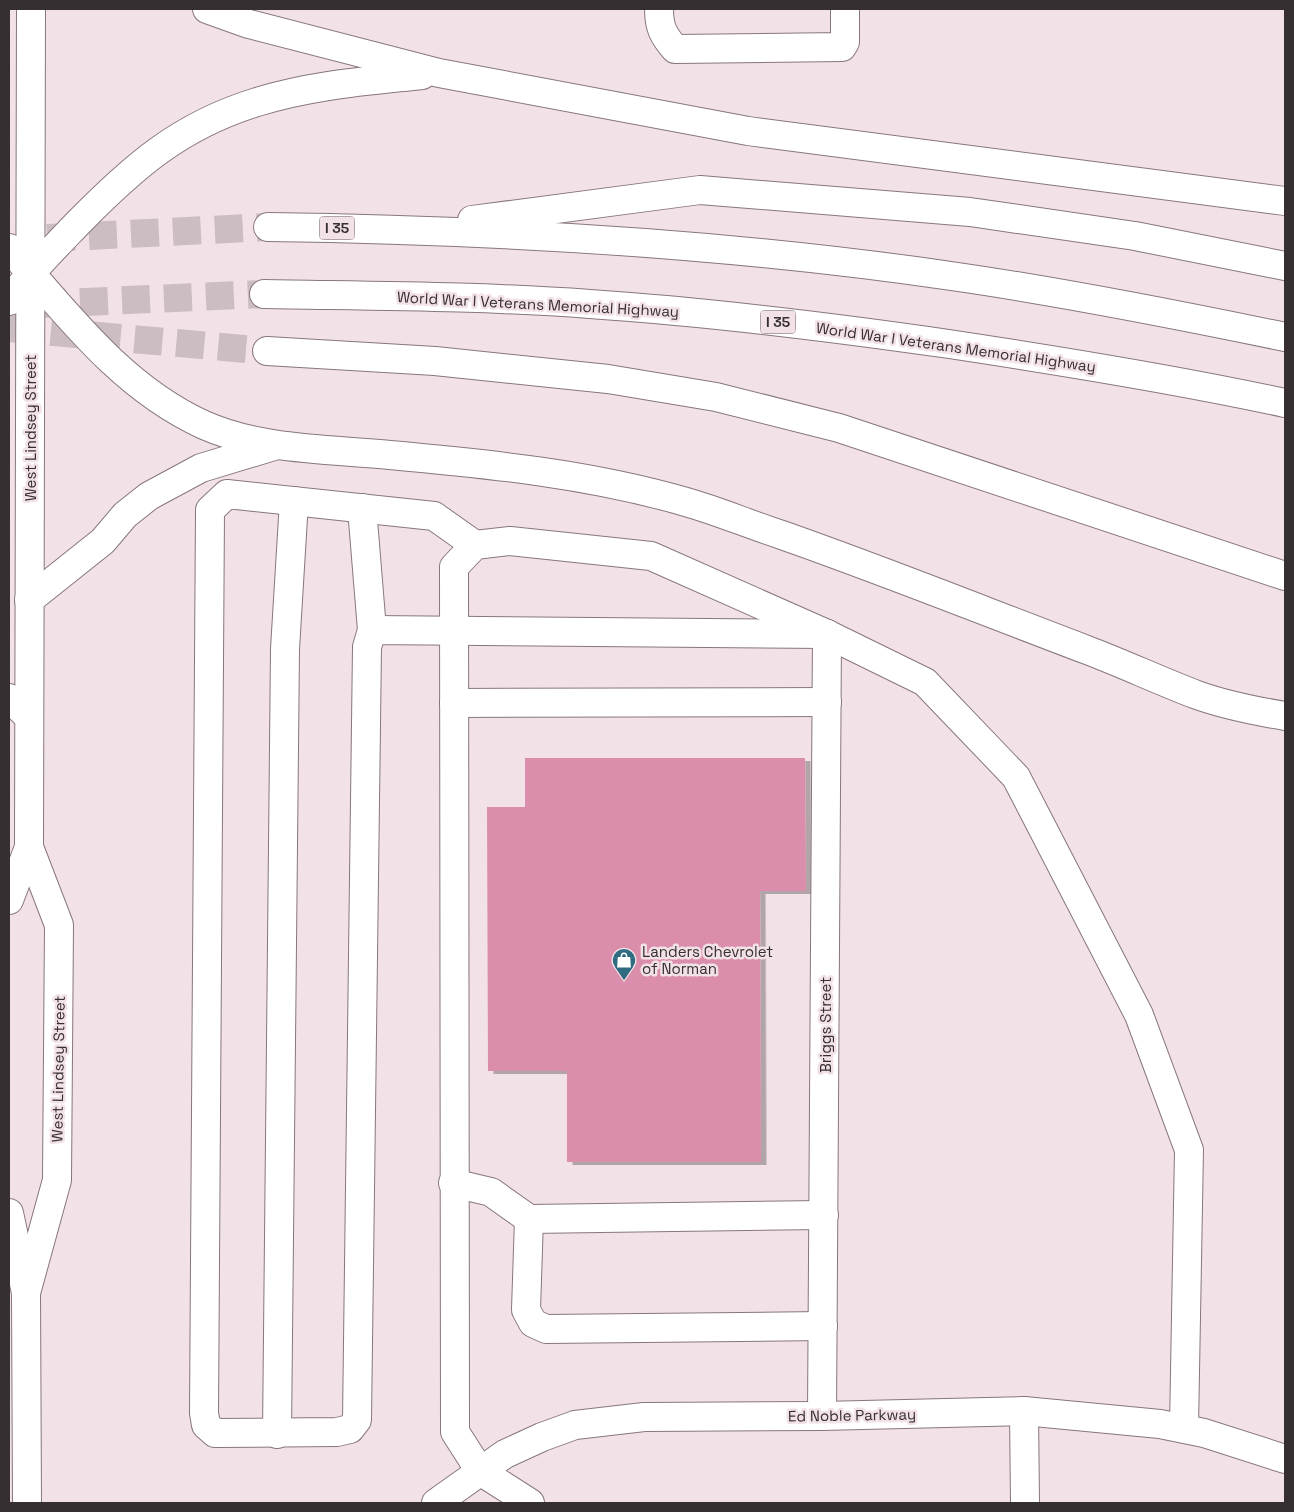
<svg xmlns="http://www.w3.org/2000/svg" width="1294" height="1512" viewBox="0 0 1294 1512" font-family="'Space Grotesk',sans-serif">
<defs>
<filter id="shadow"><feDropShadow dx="5.5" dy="3" stdDeviation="0" flood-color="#0004"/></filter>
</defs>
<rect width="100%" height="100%" fill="#f2e1e6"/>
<!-- building -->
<polygon fill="#db8eab" filter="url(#shadow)" points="525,758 805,758 806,891 760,891 761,1162 567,1162 567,1071 488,1071 487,807 525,807"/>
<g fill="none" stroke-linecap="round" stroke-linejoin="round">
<!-- highway-tunnel -->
<g stroke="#ccbdc2" stroke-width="28" stroke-dasharray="28 14" stroke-linecap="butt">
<polyline points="47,238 268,227"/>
<polyline points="38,304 264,294"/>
<polyline points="9,328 267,351"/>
</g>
<!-- minor casing -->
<g stroke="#87777c" stroke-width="30">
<g id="minor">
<path d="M659,9C659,27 663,35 675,49L842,47L845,42V9"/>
<polyline points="362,508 372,630"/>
<polyline points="475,545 434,516 227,494 210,510 204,1413 206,1425 215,1433 337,1432 350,1429 357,1420 367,647 372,630 827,634"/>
<polyline points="454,703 827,702"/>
<polyline points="453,1183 491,1192 529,1219 824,1215"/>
<polyline points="529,1219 526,1310 533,1323 546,1329 823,1326"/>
<polyline points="1024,1411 1025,1503"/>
<polyline points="822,1416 827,634"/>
<polyline points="277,1434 285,649 294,501"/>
<polyline points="530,1503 480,1471 455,1432 454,567 475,545 510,541 651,556 827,634 925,682 1016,777 1139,1015 1189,1150 1184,1428"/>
</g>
</g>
<!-- major casing -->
<g stroke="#87777c" stroke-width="30">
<g id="major">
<polyline points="9,900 29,847 31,9"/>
<polyline points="9,1213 26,1293 27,1503"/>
<polyline points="26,1293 57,1180 59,925 29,847"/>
<polyline points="436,1503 505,1454 542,1437 575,1425 644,1417 822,1416 1024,1411 1160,1424 1204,1433 1285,1459"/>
</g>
</g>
<!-- highway casing -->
<g stroke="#87777c" stroke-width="30">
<g id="highway">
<polyline points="207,9 249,24 439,73 748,131 1285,201"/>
<polyline points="472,220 700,190 970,212 1135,236 1285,266"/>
<path d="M268,227C496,230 725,243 951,276C1063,292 1174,314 1285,337"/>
<path d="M9,248C67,314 122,388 204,425C260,450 329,449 390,455C489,464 590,474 686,502C718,511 748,524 779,534C882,570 984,611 1087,650C1124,664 1160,681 1197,695C1225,705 1255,711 1285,716"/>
<path d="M264,294C373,296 481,296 590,304C710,312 830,327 949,344C1062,361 1174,379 1285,403"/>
<path d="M9,301C29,273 53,249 77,224C133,167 179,126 257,102C311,85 367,81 422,75"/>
<polyline points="267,351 435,361 608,379 716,397 839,428 1285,576"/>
<polyline points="29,600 103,541 125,515 149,496 201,468 274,446"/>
<polyline points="9,698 29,717"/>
</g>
</g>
<!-- minor -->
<use href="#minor" stroke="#fff" stroke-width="28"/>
<!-- major -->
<use href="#major" stroke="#fff" stroke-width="28"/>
<!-- highway -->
<use href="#highway" stroke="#fff" stroke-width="28"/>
</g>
<!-- icons -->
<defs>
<g id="shop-pin" transform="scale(1.25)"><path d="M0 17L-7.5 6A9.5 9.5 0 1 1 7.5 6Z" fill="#2f6c82" stroke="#f2e1e6"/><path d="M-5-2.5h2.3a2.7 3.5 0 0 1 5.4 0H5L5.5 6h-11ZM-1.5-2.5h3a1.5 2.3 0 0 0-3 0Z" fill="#fff"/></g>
</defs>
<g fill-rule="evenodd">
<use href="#shop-pin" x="624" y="960"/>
</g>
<g text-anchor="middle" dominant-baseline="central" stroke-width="5" stroke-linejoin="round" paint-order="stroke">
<!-- shield labels -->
<g fill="#f2e1e6" stroke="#6e6467" stroke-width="1">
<rect x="319.5" y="216.5" width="35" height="23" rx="4"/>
<rect x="760.5" y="310.5" width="35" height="23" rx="4"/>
</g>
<g font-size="14" font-weight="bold" fill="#352f31">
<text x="337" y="228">I 35</text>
<text x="778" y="322">I 35</text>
</g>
<!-- street labels -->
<g font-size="15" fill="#352f31" stroke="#f2e1e6">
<text transform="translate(538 304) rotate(3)">World War I Veterans Memorial Highway</text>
<text transform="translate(956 347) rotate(8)">World War I Veterans Memorial Highway</text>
<text transform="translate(30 428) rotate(-90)">West Lindsey Street</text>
<text transform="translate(825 1025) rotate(-90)">Briggs Street</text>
<text transform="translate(58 1069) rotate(-89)">West Lindsey Street</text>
<text transform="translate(852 1415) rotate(-1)">Ed Noble Parkway</text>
</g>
<!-- poi labels -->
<g font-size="15" fill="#352f31" stroke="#f2e1e6" text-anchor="start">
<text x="642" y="951">Landers Chevrolet<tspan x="642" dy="17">of Norman</tspan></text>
</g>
</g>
<!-- border -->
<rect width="1294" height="1512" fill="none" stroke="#352f31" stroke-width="20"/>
</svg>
